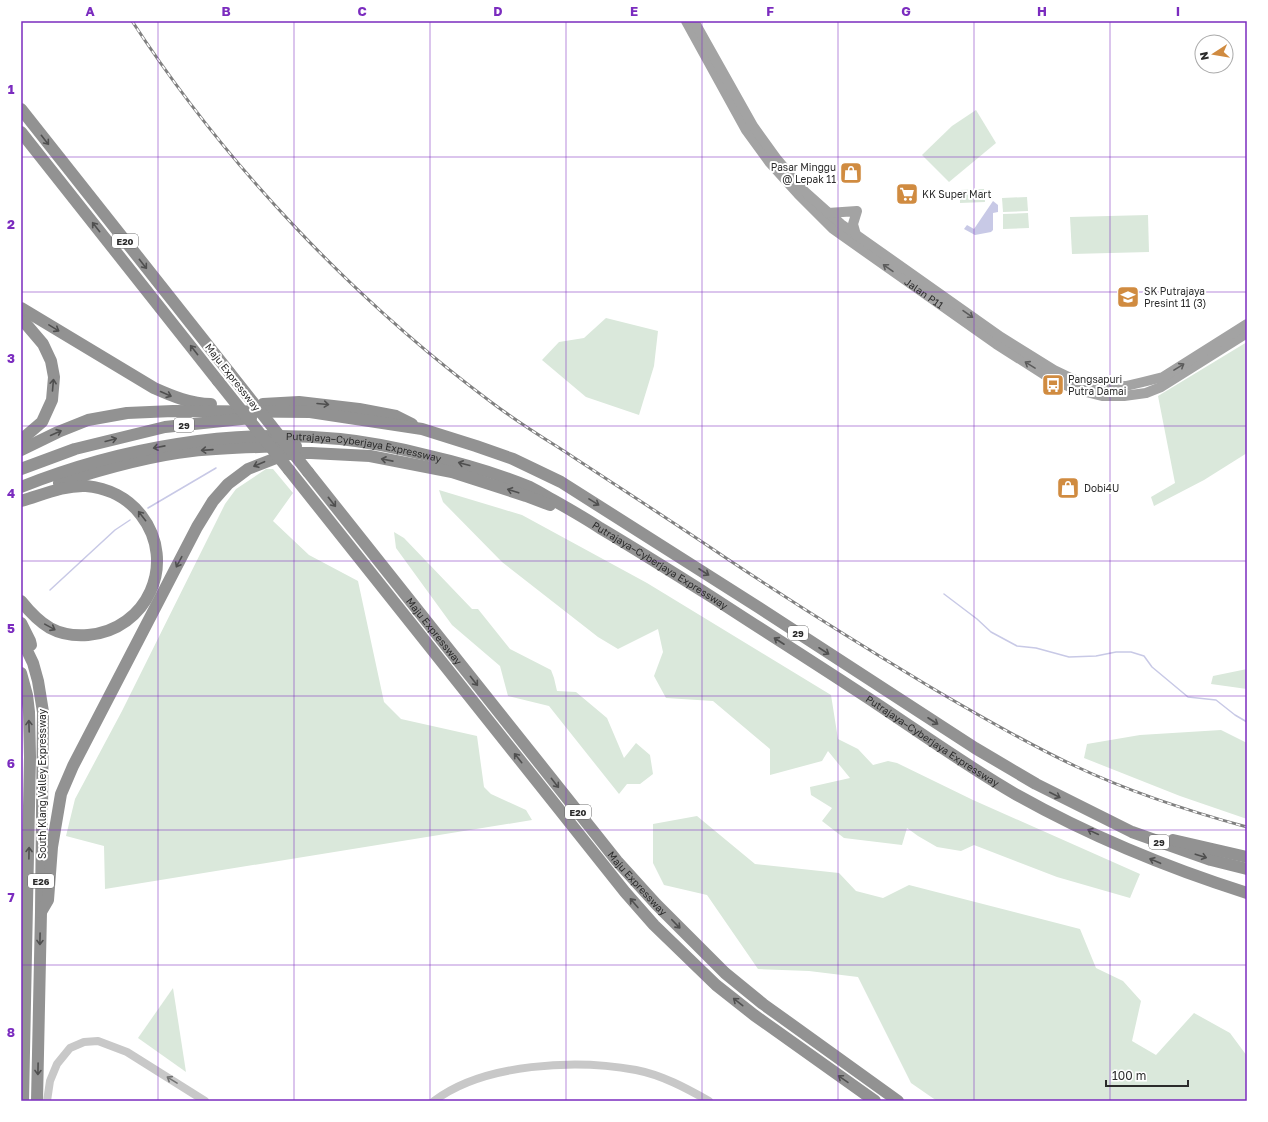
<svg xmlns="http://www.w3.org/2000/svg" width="1268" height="1122" viewBox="0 0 1268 1122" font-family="'Golos Text',sans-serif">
<rect width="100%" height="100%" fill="#fff"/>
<!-- green -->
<g fill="#dae8db">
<polygon points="976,110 996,143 949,182 922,155 952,126"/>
<polygon points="984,189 985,202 960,203 960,190"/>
<polygon points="1027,197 1028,211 1003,212 1002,198"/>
<polygon points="1028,213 1029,228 1003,229 1003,214"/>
<polygon points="1148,215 1149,252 1072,254 1070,217"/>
<polygon points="606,318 658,331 654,366 639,415 586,397 542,360 559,342 584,338"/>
<polygon points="1247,342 1247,453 1204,480 1154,506 1151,497 1175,483 1158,396"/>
<polygon points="266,469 273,469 293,493 273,521 309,555 358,581 384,702 401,719 477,736 484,787 491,794 526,810 532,820 105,889 104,846 66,836 75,799 122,711 225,504 236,489"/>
<polygon points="439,490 522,515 647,583 831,695 838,739 858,749 873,765 888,761 897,763 973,800 1140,874 1130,898 1057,877 974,845 961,851 937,847 918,836 907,828 902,845 844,838 822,821 832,808 811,795 810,787 850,778 828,751 822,761 770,775 770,749 713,701 666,698 654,676 663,652 658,629 618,649 598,637 502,562 443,502"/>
<polygon points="394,532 404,538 472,609 478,609 510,649 551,670 554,678 557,691 576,692 607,718 624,758 636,743 650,755 653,774 640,784 627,784 619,794 549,706 508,696 500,666 452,625 396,548"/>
<polygon points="1247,669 1247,689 1211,684 1213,676"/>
<polygon points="1221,730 1247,743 1247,819 1180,796 1084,758 1087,744 1140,735"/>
<polygon points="697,816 755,864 839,873 856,891 883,898 909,885 1080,929 1096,968 1123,981 1141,1001 1132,1041 1156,1055 1194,1013 1230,1033 1247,1056 1247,1101 1002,1101 1000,1100 937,1101 911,1083 858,977 809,971 758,969 707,895 664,885 653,863 653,824"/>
<polygon points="173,988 186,1072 138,1038"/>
</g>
<!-- water -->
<polygon fill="#c8c9e6" points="993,201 998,205 998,212 993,213 993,230 991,232 975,235 964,229 967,225 974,229"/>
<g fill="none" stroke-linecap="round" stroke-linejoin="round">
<!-- stream -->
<g stroke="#c8c9e6" stroke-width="1.5">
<polyline points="148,508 216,468"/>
<polyline points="50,590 115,530 130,520"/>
<polyline points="944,594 977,619 991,632 1017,646 1036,648 1069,657 1096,656 1116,652 1131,652 1144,656 1152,667 1188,697 1216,700 1235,715 1247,722"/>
</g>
<!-- minor -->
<g stroke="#c8c8c8" stroke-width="8">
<polyline points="47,1101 50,1081 57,1064 70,1048 84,1042 98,1041 127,1052 205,1101"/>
<path d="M434,1101C484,1063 576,1059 636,1070C662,1075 686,1088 709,1101"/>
</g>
<!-- major -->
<g stroke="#a3a3a3" stroke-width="10">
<path id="s1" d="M686,21L746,130L770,163L798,194L833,229L996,344L1048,377L1074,389L1102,396H1124L1146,393L1161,387L1247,333"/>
<polyline points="694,21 753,126 776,158 803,190 841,224 1001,337 1054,370 1077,381 1109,386 1126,386 1143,382 1163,377 1247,324"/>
<polyline points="828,213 857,211 853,224 856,235"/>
</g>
<!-- highway -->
<g stroke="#929292" stroke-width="12">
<polyline points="21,109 229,372"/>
<polyline points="21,132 218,381"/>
<path d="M21,308L154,388C172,396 191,404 211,404"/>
<polyline points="21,321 26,324 43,344 51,361 54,377 52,400 42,422 21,440"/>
<polyline points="263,404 299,402 359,409 396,416 412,424"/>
<polyline points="21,450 58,432 88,420 127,413 173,411 310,412 422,429 476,446 513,459 561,482 758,607 975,748 1036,784 1132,832 1211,860 1247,869"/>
<polyline points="21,469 75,449 165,427 251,418"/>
<polyline points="289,470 625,892 654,925 716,985 754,1015 875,1101"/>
<path id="s2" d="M308,472L617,861L656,904L725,973L763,1004L898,1101"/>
<path d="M59,483C102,469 147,456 192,451C227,447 262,447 296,446"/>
<path id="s3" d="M21,487C121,447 232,428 340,439C369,442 398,448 426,455C461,463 496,473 530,487C538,491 546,496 553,500C569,509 585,518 600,528C639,551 677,575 715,599C770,635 826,670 880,706C925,736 970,768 1017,795C1090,836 1168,868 1247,893"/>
<path d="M21,501C42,495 64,485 86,486C108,488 128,498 141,515C178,563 147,630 88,635C75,636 61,634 50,628C38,621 29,611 21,601"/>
<polyline points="21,623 30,641 31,645"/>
<polyline points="21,638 33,663 38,681 43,712 41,912 37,1101"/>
<polyline points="21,673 27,695 29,712 30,757 23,1101"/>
<polyline points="1173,840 1247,857"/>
<polyline points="41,912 48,900 52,847 61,794 73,766 197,527 213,501 228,484 248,469 284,455 297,453 311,453 370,456 452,472 526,496 550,505"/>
</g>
<!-- rail casing -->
<g stroke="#808080" stroke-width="3">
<path id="rail" d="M132,21C226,165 353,299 491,402C516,421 542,437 567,453C620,488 673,522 726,558C792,602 859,644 927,685C976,714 1024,742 1075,766C1130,792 1188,811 1247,827"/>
</g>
<!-- rail -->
<use href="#rail" stroke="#fff" stroke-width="1.5" stroke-dasharray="4.5" stroke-linecap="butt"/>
<!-- highway-bridge -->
<g stroke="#929292" stroke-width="12">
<polyline points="229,372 308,472"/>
<polyline points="218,381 289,470"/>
</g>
</g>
<!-- one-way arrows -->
<defs><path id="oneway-shaft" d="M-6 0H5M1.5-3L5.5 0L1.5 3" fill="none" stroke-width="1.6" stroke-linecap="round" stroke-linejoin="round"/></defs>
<g stroke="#4f4f4f">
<use href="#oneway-shaft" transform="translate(45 140) rotate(52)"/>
<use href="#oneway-shaft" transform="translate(96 227) rotate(-128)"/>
<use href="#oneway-shaft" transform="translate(143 264) rotate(52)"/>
<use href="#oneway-shaft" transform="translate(54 328) rotate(31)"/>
<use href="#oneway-shaft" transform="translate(194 350) rotate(-128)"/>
<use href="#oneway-shaft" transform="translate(53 385) rotate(-85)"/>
<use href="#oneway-shaft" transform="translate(166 394) rotate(24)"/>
<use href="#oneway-shaft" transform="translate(323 404) rotate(5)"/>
<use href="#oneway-shaft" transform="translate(56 433) rotate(-24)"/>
<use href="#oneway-shaft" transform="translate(111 440) rotate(-15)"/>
<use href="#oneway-shaft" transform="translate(159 447) rotate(169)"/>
<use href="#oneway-shaft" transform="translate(207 450) rotate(176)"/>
<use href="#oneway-shaft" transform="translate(387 460) rotate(-169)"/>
<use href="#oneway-shaft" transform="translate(259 464) rotate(157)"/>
<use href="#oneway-shaft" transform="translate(464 464) rotate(-165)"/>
<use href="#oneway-shaft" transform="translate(513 491) rotate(-162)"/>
<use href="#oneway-shaft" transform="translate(332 502) rotate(52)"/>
<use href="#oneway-shaft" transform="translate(594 502) rotate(32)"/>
<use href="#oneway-shaft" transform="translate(142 516) rotate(-128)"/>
<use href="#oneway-shaft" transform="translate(179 562) rotate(118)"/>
<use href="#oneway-shaft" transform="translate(704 572) rotate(33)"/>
<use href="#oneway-shaft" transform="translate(50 627) rotate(29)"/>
<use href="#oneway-shaft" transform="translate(779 641) rotate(-147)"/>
<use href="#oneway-shaft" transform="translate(824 651) rotate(33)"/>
<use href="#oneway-shaft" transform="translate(474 681) rotate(52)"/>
<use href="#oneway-shaft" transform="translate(933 721) rotate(33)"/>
<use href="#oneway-shaft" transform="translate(29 726) rotate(-92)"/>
<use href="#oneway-shaft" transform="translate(518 758) rotate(-129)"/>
<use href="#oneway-shaft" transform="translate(555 783) rotate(52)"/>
<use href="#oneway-shaft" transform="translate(1055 795) rotate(27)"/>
<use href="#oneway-shaft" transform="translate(1093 832) rotate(-155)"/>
<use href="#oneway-shaft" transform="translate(29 853) rotate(-89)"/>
<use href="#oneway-shaft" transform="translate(1201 856) rotate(18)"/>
<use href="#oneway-shaft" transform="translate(1155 861) rotate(-157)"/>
<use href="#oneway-shaft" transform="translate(634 903) rotate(-131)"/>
<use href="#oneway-shaft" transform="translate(676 924) rotate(46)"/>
<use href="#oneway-shaft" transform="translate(40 939) rotate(91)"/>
<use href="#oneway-shaft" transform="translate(738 1002) rotate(-142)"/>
<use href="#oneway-shaft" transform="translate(38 1069) rotate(91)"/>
<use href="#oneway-shaft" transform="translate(843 1079) rotate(-145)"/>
</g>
<g stroke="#5b5b5b">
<use href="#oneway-shaft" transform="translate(888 268) rotate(-145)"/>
<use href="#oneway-shaft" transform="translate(968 314) rotate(35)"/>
<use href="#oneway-shaft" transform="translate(1030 365) rotate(-148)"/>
<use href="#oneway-shaft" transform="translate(1179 367) rotate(-32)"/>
</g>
<use stroke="#727272" href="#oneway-shaft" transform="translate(172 1080) rotate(-148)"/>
<!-- grid -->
<path fill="none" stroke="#7b2cbf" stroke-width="1" stroke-opacity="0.55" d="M158,21V1101M294,21V1101M430,21V1101M566,21V1101M702,21V1101M838,21V1101M974,21V1101M1110,21V1101M21,157H1247M21,292H1247M21,426H1247M21,561H1247M21,696H1247M21,830H1247M21,965H1247"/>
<!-- icons -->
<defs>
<g id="shop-square" transform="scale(1.15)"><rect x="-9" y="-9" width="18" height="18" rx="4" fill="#d08b40" stroke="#fff"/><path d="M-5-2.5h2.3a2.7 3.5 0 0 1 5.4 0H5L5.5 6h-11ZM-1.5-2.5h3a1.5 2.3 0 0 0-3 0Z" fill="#fff"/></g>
<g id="supermarket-square" transform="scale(1.15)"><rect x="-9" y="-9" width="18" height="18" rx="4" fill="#d08b40" stroke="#fff"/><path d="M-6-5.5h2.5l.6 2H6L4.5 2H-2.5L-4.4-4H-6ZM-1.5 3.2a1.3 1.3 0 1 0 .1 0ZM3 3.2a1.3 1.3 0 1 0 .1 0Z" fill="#fff"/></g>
<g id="school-square" transform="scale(1.15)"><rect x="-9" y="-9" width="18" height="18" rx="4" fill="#d08b40" stroke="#fff"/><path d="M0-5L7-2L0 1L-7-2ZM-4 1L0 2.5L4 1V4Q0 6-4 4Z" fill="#fff"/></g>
<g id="bus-square" transform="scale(1.15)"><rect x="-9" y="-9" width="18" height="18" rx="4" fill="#d08b40" stroke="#fff"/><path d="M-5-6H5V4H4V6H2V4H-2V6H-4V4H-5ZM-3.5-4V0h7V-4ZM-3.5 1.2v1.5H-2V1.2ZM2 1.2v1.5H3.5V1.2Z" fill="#fff"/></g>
</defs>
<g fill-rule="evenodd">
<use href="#shop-square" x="851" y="173"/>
<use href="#supermarket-square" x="907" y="194"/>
<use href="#school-square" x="1128" y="297"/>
<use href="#bus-square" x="1053" y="385"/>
<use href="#shop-square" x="1068" y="488"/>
</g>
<g text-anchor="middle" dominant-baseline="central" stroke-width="4" stroke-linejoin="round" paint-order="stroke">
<!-- shield labels -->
<g fill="#fff" stroke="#6b6b6b" stroke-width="1">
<rect x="112" y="234" width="26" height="14" rx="3"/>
<rect x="174" y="418" width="20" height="14" rx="3"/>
<rect x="788" y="626" width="20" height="14" rx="3"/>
<rect x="565" y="805" width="26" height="14" rx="3"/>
<rect x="1149" y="835" width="20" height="14" rx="3"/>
<rect x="28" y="874" width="26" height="14" rx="3"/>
</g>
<g font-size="9" font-weight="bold" fill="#2b2b2b">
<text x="125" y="241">E20</text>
<text x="184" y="425">29</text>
<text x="798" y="633">29</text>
<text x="578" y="812">E20</text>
<text x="1159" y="842">29</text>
<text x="41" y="881">E26</text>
</g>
<!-- poi labels -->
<g font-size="10" fill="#2b2b2b" stroke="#fff" text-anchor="start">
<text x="836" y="167" text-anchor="end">Pasar Minggu<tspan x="836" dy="12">@ Lepak 11</tspan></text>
<text x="922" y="194">KK Super Mart</text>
<text x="1144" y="291">SK Putrajaya<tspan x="1144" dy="12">Presint 11 (3)</tspan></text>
<text x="1068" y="379">Pangsapuri<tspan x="1068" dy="12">Putra Damai</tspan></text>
<text x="1084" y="488">Dobi4U</text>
</g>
<!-- street labels -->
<g font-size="10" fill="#2b2b2b" stroke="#fff">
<text stroke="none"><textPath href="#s1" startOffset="368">Jalan P11</textPath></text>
<text transform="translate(233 377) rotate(52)">Maju Expressway</text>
<text stroke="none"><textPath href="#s3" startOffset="350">Putrajaya–Cyberjaya Expressway</textPath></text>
<text stroke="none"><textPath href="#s3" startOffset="674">Putrajaya–Cyberjaya Expressway</textPath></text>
<text stroke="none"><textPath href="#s2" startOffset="203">Maju Expressway</textPath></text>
<text stroke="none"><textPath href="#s3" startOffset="998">Putrajaya–Cyberjaya Expressway</textPath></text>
<text transform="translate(42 784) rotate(-90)">South Klang Valley Expressway</text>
<text stroke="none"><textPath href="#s2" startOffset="527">Maju Expressway</textPath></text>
</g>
</g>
<!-- border -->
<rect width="1268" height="1122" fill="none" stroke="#ffffff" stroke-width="44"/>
<!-- north arrow -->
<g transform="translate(1214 54) rotate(258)"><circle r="19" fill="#ffffff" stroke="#aaaaaa"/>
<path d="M0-3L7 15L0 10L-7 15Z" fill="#d08b40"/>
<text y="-6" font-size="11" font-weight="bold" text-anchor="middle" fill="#2b2b2b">N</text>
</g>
<!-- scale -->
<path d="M1106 1080v6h82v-6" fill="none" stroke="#2b2b2b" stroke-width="2"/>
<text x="1112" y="1080" font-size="12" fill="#2b2b2b" stroke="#ffffff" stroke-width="3" paint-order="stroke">100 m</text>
<rect x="22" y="22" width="1224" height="1078" fill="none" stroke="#7b2cbf" stroke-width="1.5"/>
<g font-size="13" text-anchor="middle" font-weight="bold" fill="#7b2cbf">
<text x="90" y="16">A</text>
<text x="226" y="16">B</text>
<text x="362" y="16">C</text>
<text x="498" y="16">D</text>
<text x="634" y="16">E</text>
<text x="770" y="16">F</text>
<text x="906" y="16">G</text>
<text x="1042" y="16">H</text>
<text x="1178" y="16">I</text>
<text x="11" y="94">1</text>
<text x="11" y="229">2</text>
<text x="11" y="363">3</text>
<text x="11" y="498">4</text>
<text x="11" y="633">5</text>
<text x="11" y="768">6</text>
<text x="11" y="902">7</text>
<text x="11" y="1037">8</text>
</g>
</svg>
